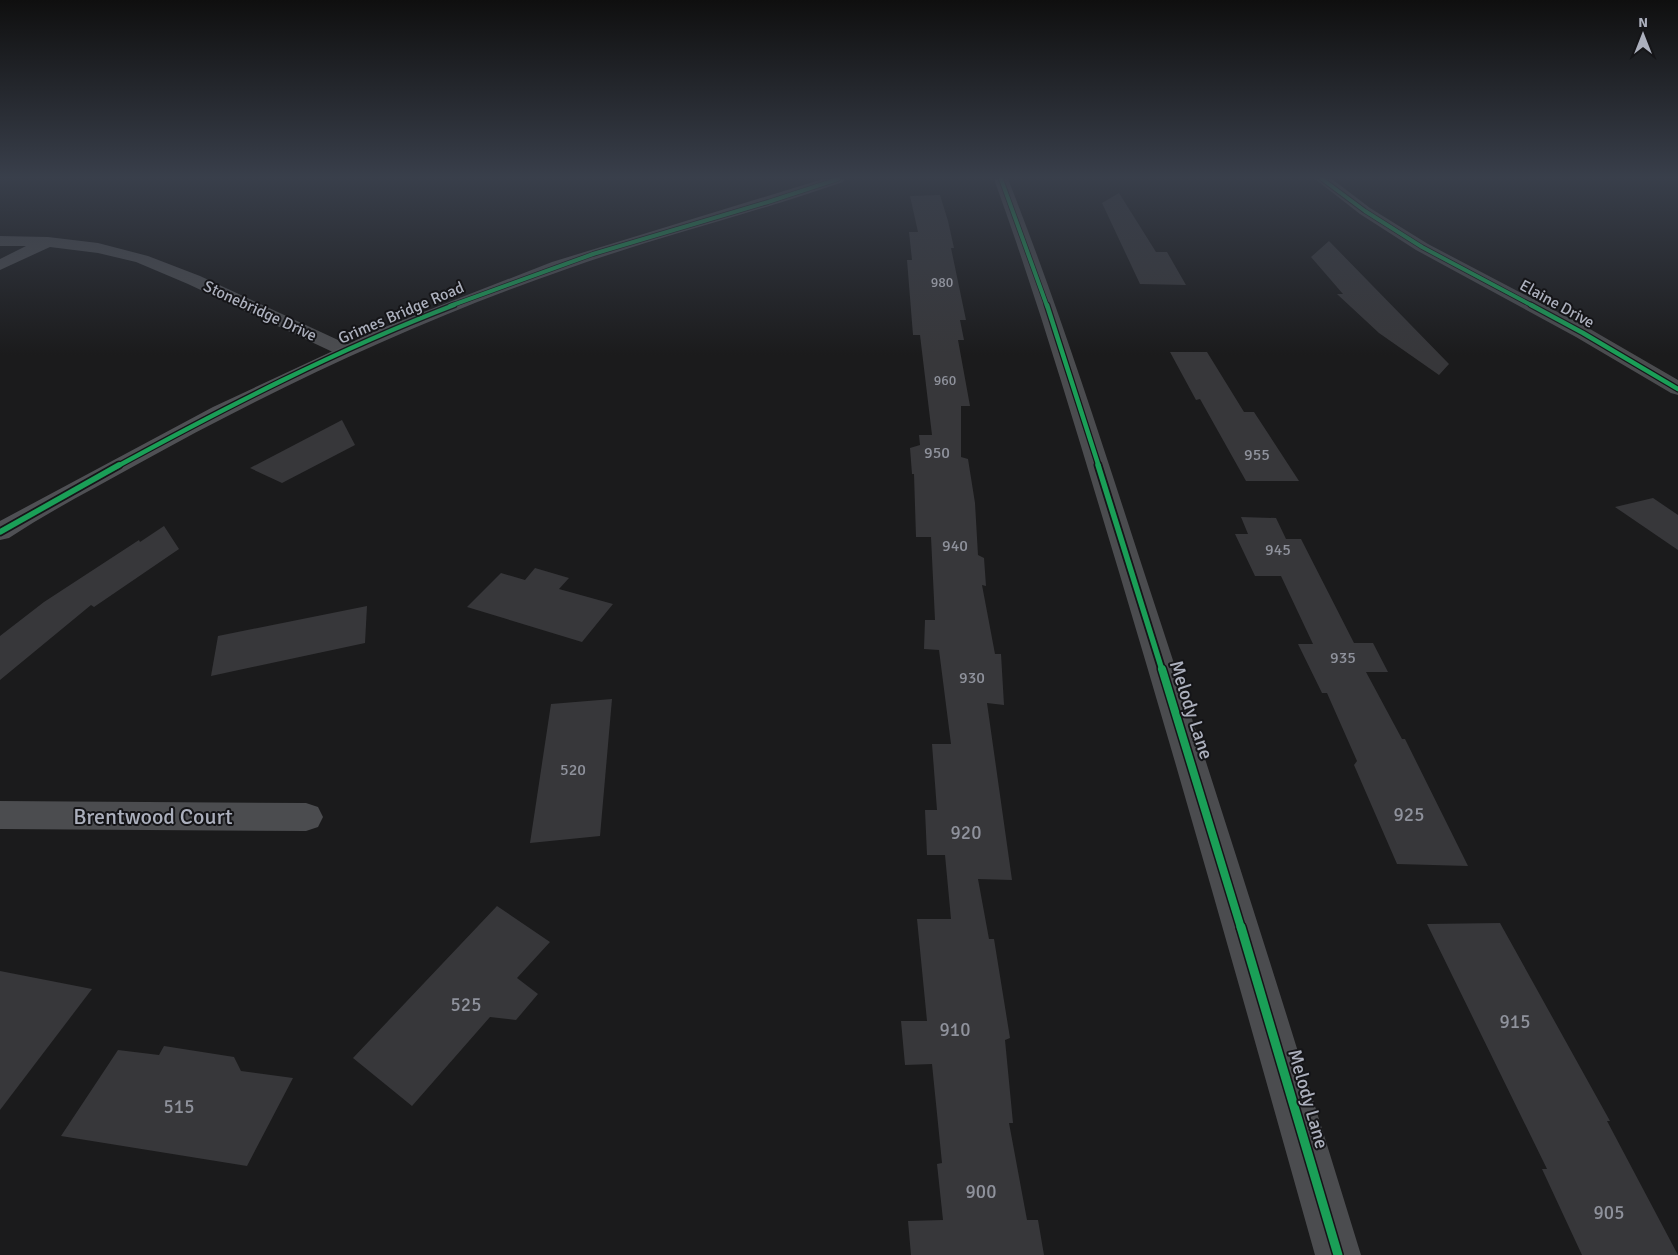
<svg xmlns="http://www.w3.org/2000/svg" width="1678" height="1255" viewBox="0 0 1678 1255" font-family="Signika,sans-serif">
<rect width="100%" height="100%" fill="#1b1b1c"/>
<!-- building -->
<g fill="#37373a">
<polygon points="1119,193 1156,252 1167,252 1186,285 1140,284 1102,203"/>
<polygon points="940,195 948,221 954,248 951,248 966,320 960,320 964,340 958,340 970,406 961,406 961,457 968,459 975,503 978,555 984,558 986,586 982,585 995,654 1001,654 1004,705 987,703 1012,880 978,879 989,939 994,939 1010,1038 1005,1040 1013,1123 1009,1123 1027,1220 1038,1220 1044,1255 911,1255 908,1221 943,1220 937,1164 942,1163 932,1064 905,1065 901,1021 927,1021 917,919 951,919 945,855 927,855 925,810 937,810 932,744 951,744 939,650 924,649 925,620 935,620 931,537 916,537 914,474 912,474 910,448 920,445 919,435 932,435 920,335 913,335 907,260 912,260 909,232 918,232 910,196"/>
<polygon points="1329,241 1449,364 1439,375 1379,333 1337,294 1343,294 1311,257"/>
<polygon points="1170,352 1207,352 1244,412 1254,412 1299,481 1246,481 1200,399 1196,400"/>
<polygon points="342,420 355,445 282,483 250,468"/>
<polygon points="1653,498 1678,515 1678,550 1615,507"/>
<polygon points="1241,517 1276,518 1286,539 1301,539 1354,643 1373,643 1388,672 1366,672 1402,739 1405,739 1468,866 1397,864 1354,765 1357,761 1327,693 1322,693 1298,644 1313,644 1281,576 1255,576 1235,534 1248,534"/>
<polygon points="164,526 179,549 94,607 91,605 0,680 0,636 44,602 139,540 140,542"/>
<polygon points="535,568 569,578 559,589 613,604 582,642 467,607 501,573 525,580"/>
<polygon points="367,606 365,643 211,676 218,636"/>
<polygon points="612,699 600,836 530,843 551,704"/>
<polygon points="497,906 550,942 517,978 538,994 516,1020 490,1017 412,1106 353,1058"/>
<polygon points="1500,923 1610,1121 1607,1121 1678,1255 1582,1255 1542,1169 1547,1169 1427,924"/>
<polygon points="0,971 92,989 0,1110"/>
<polygon points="164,1046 234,1057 241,1071 293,1078 247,1166 61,1136 118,1050 159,1055"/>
</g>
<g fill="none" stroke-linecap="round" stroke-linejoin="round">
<!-- street -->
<g fill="#4b4c4f" fill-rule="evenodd">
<path d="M994,179H1008C1059,308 1101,440 1144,572C1219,799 1291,1027 1361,1255H1315C1251,1027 1187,799 1119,572C1079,440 1041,309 994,179Z"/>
<polygon points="1315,179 1332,179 1370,208 1428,244 1590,329 1678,380 1678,395 1671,393 1576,337 1416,250 1360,214"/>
<polygon points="0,236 48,237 98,243 148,256 200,276 351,346 354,350 351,354 344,356 337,354 188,284 136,262 98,253 50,247 0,270 0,259 26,246 0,246"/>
<polygon points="0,801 306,803 318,807 323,817 318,827 306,831 0,829"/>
</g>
<!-- secondary -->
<path fill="#4f5054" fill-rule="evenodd" d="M823,179H845L843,182C751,214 656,237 564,270C415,322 273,389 136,465C93,489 50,511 9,538L0,540V521L213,407L380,329L552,262Z"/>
<!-- cycleway-far4 casing -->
<g stroke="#151518" stroke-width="5.5">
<g id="cycleway-far4">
<polyline points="1001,179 1047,306"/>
<polyline points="1322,179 1365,211 1422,247 1533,306"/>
<polyline points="450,306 593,254 768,202 838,179"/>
</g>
</g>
<!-- cycleway-far3 casing -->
<g stroke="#151518" stroke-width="7">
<g id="cycleway-far3">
<polyline points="1047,305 1099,467"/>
<polyline points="1531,305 1583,333 1678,389"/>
<path d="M116,467C226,407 337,350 454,305"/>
</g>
</g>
<!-- cycleway-far2 casing -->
<g stroke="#151518" stroke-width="9">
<g id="cycleway-far2">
<polyline points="1098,465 1162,670"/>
<polyline points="0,532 119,465"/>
</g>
</g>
<!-- cycleway-far1 casing -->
<g stroke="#151518" stroke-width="11">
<polyline id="cycleway-far1" points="1162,669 1241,928"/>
</g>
<!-- cycleway casing -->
<g stroke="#151518" stroke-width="12">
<polyline id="cycleway" points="1241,927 1338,1255"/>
</g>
<!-- cycleway-far4 -->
<use href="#cycleway-far4" stroke="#1a9f57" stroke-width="4"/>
<!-- cycleway-far3 -->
<use href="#cycleway-far3" stroke="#1a9f57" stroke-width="4.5"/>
<!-- cycleway-far2 -->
<use href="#cycleway-far2" stroke="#1a9f57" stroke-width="5.5"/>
<!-- cycleway-far1 -->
<use href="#cycleway-far1" stroke="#1a9f57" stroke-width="8"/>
<!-- cycleway -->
<use href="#cycleway" stroke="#1a9f57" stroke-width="9"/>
</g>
<!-- sky -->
<linearGradient id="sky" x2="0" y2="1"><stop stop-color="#0f0f0f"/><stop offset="0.5" stop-color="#393f4b"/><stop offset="1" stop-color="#393f4b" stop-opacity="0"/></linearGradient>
<rect width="1678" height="355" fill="url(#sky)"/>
<g text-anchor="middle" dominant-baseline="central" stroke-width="4" stroke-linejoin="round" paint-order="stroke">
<!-- far-number labels -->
<g font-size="14" fill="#8f929c">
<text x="942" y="282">980</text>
<text x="945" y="380">960</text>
</g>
<!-- far-street labels -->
<g font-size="16" fill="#acb0bd" stroke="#151518">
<text transform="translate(1557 304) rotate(29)">Elaine Drive</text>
<text transform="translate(260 311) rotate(25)">Stonebridge Drive</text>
<text transform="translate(401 313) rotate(-23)">Grimes Bridge Road</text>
</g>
<!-- number labels -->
<g font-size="16" fill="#8f929c">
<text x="937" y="453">950</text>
<text x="1257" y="455">955</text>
<text x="955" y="546">940</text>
<text x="1278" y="550">945</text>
<text x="1343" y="658">935</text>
<text x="972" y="678">930</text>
<text x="573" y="770">520</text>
</g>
<!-- street labels -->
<g font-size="19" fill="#acb0bd" stroke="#151518">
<text transform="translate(1191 710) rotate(72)">Melody Lane</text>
<text transform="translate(1308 1099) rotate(74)">Melody Lane</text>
</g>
<!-- near-number labels -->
<g font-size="19" fill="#8f929c">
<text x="1409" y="815">925</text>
<text x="966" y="833">920</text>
<text x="466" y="1005">525</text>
<text x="1515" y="1022">915</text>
<text x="955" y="1030">910</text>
<text x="179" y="1107">515</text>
<text x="981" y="1192">900</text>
<text x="1609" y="1213">905</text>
</g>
<!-- near-street labels -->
<g font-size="22" fill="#acb0bd" stroke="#151518">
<text x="153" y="816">Brentwood Court</text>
</g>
</g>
<!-- north arrow -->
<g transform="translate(1643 35)" stroke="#151518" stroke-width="4" paint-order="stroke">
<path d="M0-4L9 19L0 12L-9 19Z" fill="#acb0bd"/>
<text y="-8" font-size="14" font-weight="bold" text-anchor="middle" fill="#acb0bd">N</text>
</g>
</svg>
